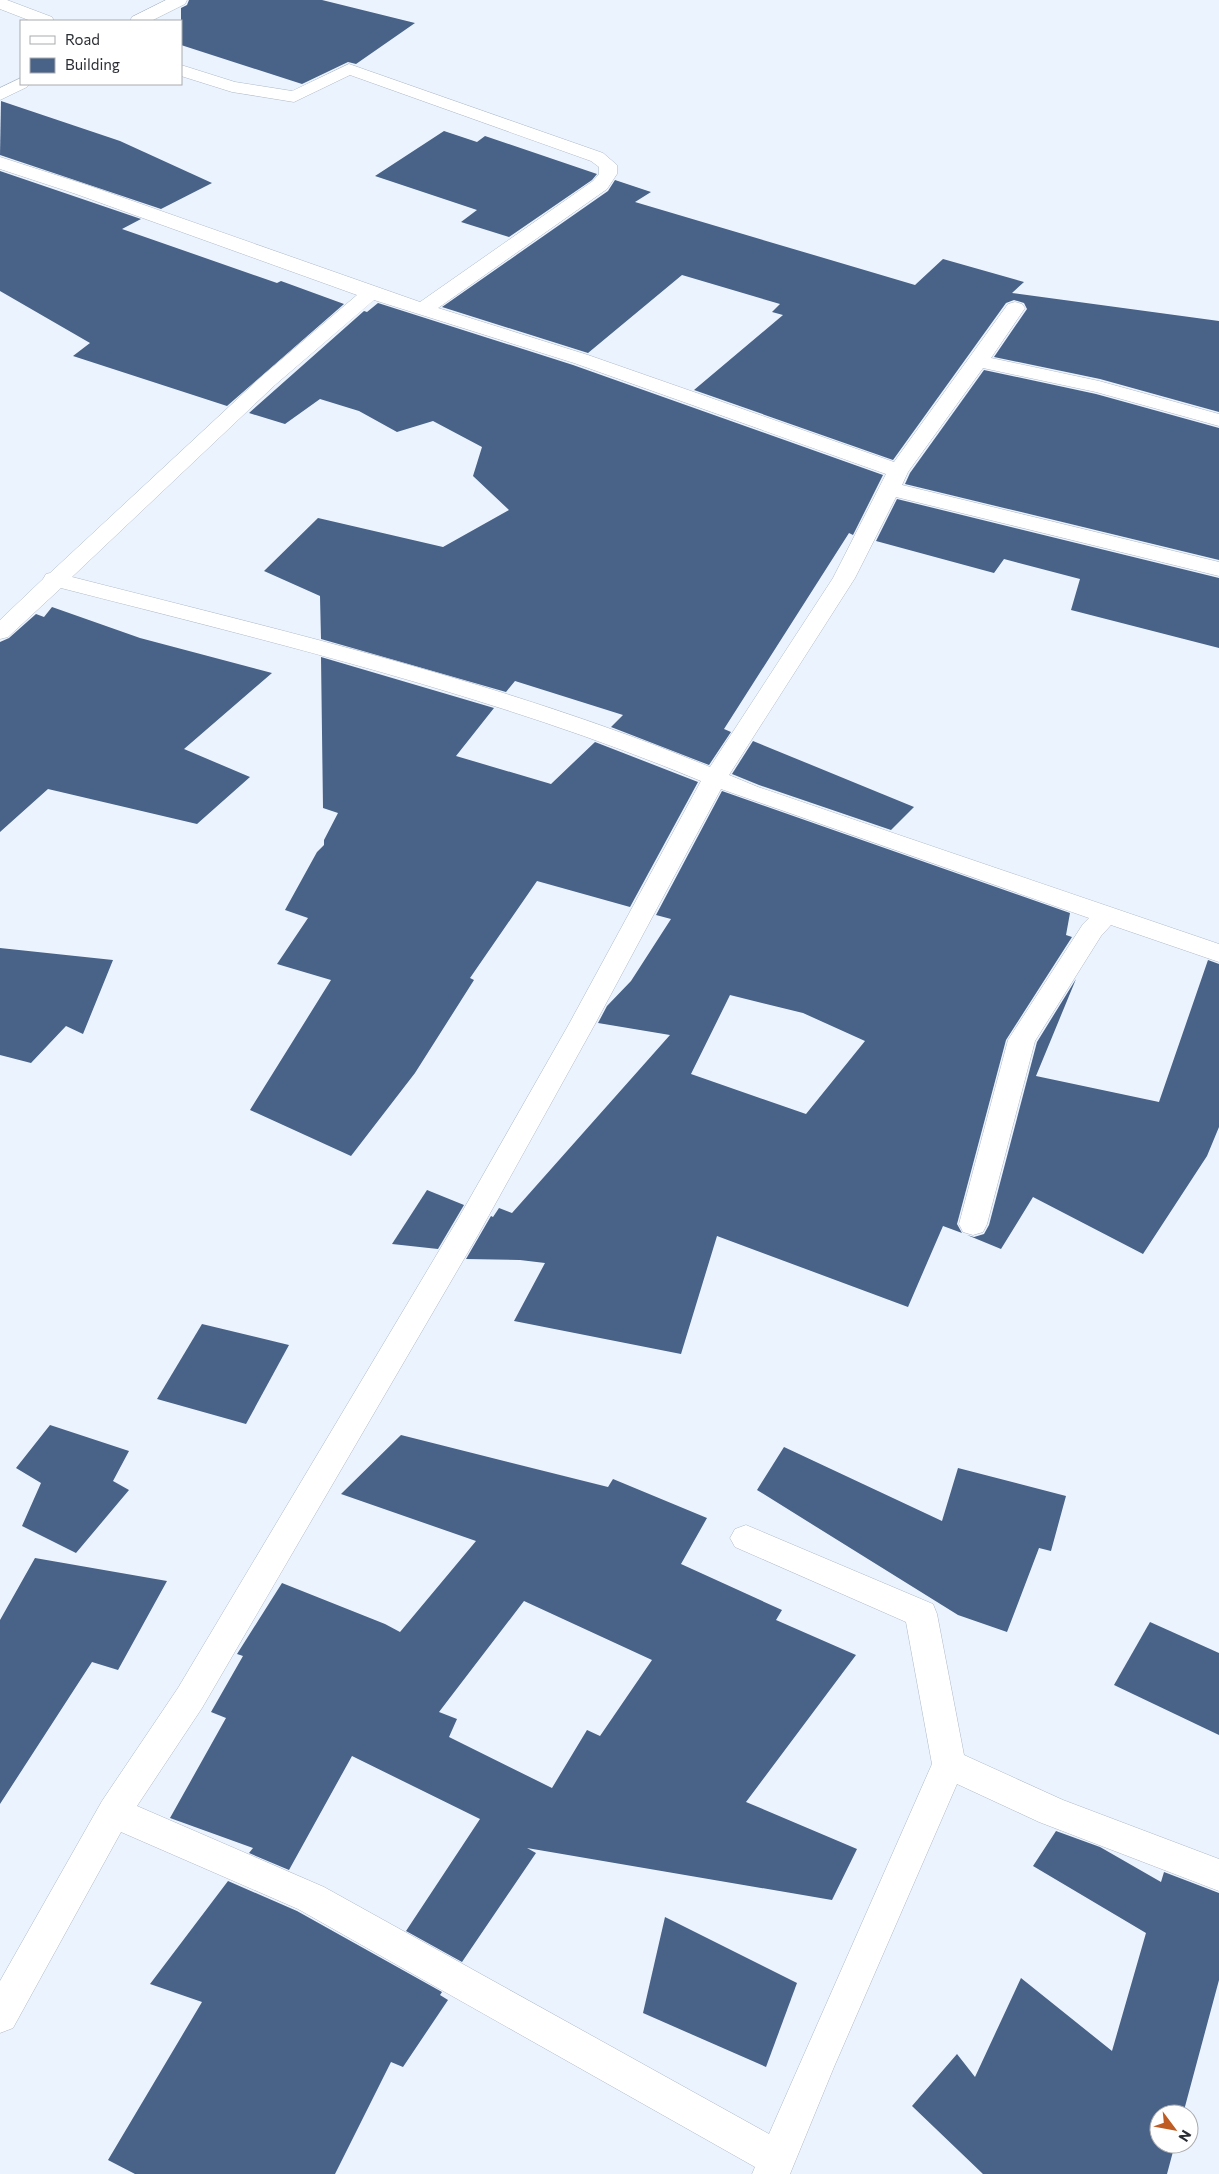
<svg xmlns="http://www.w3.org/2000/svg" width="1219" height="2174" viewBox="0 0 1219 2174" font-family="Commissioner,sans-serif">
<rect width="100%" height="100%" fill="#ebf3ff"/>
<!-- building -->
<g fill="#486288" fill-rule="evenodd">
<polygon points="189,0 322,0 415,23 356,64 348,62 302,84 181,45 181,8 187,5"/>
<polygon points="1,101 120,141 212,183 161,209 0,155"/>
<polygon points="444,131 477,142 485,136 597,174 592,180 509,237 461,222 477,210 375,176"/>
<polygon points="0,171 141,219 122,229 277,283 281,281 344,304 227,406 73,356 90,343 0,291"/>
<polygon points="615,180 651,192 635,202 915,285 943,259 1024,282 1012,293 1219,321 1219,412 1100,379 994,357 1027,309 1024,303 1014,300 1006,303 893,460 694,390 783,315 772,312 780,304 682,275 588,353 442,307 608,191"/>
<polygon points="378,303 573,365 883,475 853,535 849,533 724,729 731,732 709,765 611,727 623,715 515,681 506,692 321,639 320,596 264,571 318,518 443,547 509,510 473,476 482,447 433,421 397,432 359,411 320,399 285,424 249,413 364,311 367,312"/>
<polygon points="984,370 1096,394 1219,428 1219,560 905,484 910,473"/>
<polygon points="897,499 1219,578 1219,648 1071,610 1080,579 1004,559 994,573 876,541"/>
<polygon points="52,607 140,638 272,673 184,749 250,777 197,824 48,789 0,832 0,642 9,638 36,614 44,617"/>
<polygon points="321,657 494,708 456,756 551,784 595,742 698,782 630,907 537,881 470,978 474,980 415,1073 351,1156 250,1110 331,980 277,964 308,918 285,910 317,852 324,845 324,840 338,813 323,808"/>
<polygon points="753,741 914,807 891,830 759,785 732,774"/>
<path d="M722,791L1070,913L1066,935L1072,937L1006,1040L957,1224L962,1233L943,1226L908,1307L717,1236L681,1354L514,1321L545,1263L520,1260L466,1259L491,1216L493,1217L499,1208L512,1213L670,1035L598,1023L607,1006L631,981L671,919L656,915ZM730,995L803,1013L865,1041L806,1114L691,1074Z"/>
<polygon points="0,948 113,960 83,1034 66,1026 31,1063 0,1055"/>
<polygon points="1208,960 1219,964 1219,1127 1207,1156 1143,1254 1033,1197 1001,1249 967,1235 974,1237 984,1234 989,1225 1037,1042 1076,979 1036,1076 1159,1102"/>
<polygon points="427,1190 464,1205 438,1249 392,1244"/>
<polygon points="202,1324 289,1345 246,1424 157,1399"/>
<polygon points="50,1425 129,1451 113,1481 129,1490 76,1553 22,1526 41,1483 16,1468"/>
<path d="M401,1435L608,1487L613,1479L707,1518L681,1564L782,1610L776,1620L856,1655L746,1802L857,1849L832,1900L527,1848L536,1853L462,1962L406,1931L480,1819L352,1756L289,1870L249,1853L253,1848L170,1818L226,1718L211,1712L243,1656L237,1654L282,1583L385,1624L400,1632L476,1541L341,1494ZM524,1601L652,1660L600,1736L587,1730L552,1788L449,1737L457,1719L439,1712Z"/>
<polygon points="784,1447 942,1521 958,1468 1066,1496 1051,1551 1039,1548 1007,1632 958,1615 757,1490"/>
<polygon points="35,1558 167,1581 118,1670 92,1662 0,1804 0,1620"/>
<polygon points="1150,1622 1219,1653 1219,1735 1114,1685"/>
<polygon points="1056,1831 1100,1847 1161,1882 1164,1872 1219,1893 1219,1980 1183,2114 1159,2114 1159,2144 1175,2144 1167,2174 983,2174 912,2106 957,2054 975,2077 1021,1978 1112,2051 1146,1933 1033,1866"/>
<polygon points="228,1881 297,1911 442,1992 440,1995 448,2000 403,2067 391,2062 335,2174 135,2174 108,2160 202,2002 150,1984"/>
<polygon points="665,1917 797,1983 766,2067 643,2013"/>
</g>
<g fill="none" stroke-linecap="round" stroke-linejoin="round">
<!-- minor casing -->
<g stroke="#afb9c7" stroke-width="1">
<g id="minor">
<polygon points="0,0 7,0 52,17 54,21 31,21 0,9"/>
<polygon points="166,0 187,0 185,4 151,21 130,21 132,17"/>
<path d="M349,64L603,153L617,165V174L607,189L438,308L588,355L894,462L1008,304L1015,302L1022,304L1025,308L991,358L1099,381L1219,414V426L1096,392L983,368L908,472L902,485L1219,562V576L896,497L855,578L729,775L758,787L1219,944V962L1111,925L1101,936L1035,1041L987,1224L983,1232L973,1235L963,1232L959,1224L1008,1040L1083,924L1089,918L721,789L595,1024L478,1235L202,1708L137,1806L324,1887L769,2134L932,1764L906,1622L735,1547L730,1538L735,1529L746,1525L933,1604L937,1614L964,1755L1063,1800L1219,1859V1891L1039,1822L957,1784L834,2067L790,2174H752L755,2167L298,1909L121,1832L13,2028L0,2033V1981L102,1801L178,1688L458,1219L569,1024L701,781C494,695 276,643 61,588L8,637L0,639V620L43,579L46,574L50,573L261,377L357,295L76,194L0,169V157L90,186L420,302L593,181L599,174V167L591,161L350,75L294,102L232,92L181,76V65L235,82L292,91ZM374,300L574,363L886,474L833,578L710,767C504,682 287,632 72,577L275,385Z"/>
<polygon points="21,78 21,84 29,84 27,87 0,100 0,88"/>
</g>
</g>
<!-- minor -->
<use href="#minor" fill="#fff" fill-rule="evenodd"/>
</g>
<!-- legend -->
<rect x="20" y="20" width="162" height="65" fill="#ffffff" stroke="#aaabae"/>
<rect x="30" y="36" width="25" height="8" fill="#ffffff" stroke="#aaabae"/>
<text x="65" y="45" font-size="15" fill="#2a2e34">Road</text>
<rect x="30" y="58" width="25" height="15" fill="#486288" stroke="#aaabae"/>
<text x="65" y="70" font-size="15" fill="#2a2e34">Building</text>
<!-- north arrow -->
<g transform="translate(1174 2129) rotate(122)"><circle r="24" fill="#ffffff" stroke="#aaabae"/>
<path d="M0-4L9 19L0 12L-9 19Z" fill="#bf5c24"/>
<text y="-8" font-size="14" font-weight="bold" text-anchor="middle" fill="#2a2e34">N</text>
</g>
</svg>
